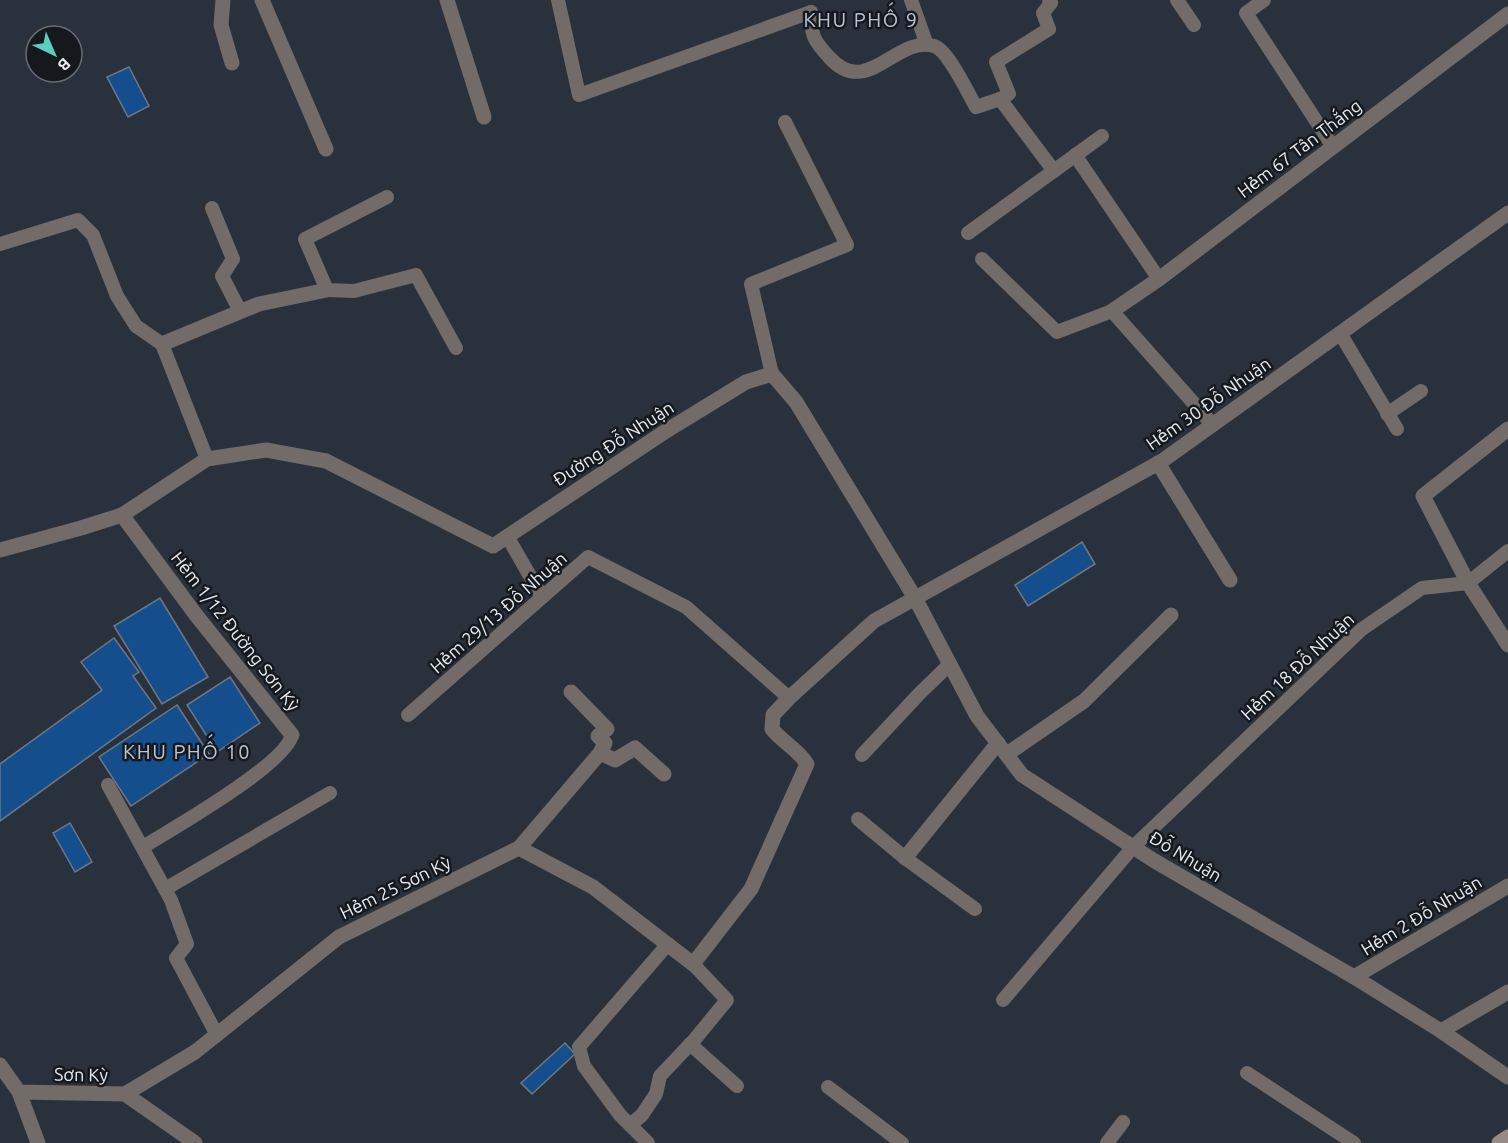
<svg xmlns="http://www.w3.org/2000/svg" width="1508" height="1143" viewBox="0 0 1508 1143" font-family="Ubuntu,sans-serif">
<rect width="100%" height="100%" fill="#29313c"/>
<!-- building -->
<g fill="#154e8c" stroke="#6e7884" stroke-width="1.5">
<polygon points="129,67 149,106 128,117 107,77"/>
<polygon points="1082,542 1095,564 1028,606 1015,585"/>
<polygon points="160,598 208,677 162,704 114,626"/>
<polygon points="114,638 139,672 133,676 156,708 0,821 0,764 102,690 81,662"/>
<polygon points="230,677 260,723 217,752 187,705"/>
<polygon points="177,705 209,754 131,806 99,757"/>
<polygon points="70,823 92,862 75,872 53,833"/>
<polygon points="565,1043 575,1054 532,1094 521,1083"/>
</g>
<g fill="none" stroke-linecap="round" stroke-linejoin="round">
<!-- service -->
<g stroke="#726b67" stroke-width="14">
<polyline points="558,0 579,95 811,12"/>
<polyline points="911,0 927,45"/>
<polyline points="1177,0 1194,25"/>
<polyline points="1264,0 1246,13 1333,147"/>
<path d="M811,12C811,35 813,40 829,57C867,100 896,35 934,46C948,50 968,93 976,107L1000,99L1009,94L996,62L1049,29L1043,13L1051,3L1049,0"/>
<polyline points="1000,99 1054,171"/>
<polyline points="1075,155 1159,279"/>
<polyline points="387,197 305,239 327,290 354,291 416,275 456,348"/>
<polyline points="212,208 233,259 222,276 240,311"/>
<polyline points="968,233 1102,136"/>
<polyline points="0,244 78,220 93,235 117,296 136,326 162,344 207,459"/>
<polyline points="982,259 1057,332 1112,311 1213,425"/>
<polyline points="1340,333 1397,429"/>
<polyline points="772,374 751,284 847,245 785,122"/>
<polyline points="1387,414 1421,391"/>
<polyline points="507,536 542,597"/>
<polyline points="408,715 588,557 686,607 789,698"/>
<polyline points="862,755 920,693 950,664"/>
<polyline points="108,785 171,900 187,944 176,958 217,1035"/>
<polyline points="858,819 905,858 975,909"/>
<path d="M143,847C172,829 285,765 292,735"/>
<polyline points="165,889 330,793"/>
<polyline points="1003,1000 1133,847 1362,629 1422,588 1468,583 1508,551"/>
<polyline points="690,1044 737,1086"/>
<polyline points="1247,1073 1354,1143"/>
<polyline points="828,1087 902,1143"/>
<polyline points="630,1125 642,1115 656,1094 660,1076 695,1039 727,1000 693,964"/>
<polyline points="648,1143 620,1115 584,1066 579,1047 668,944"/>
<polyline points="1107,1143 1123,1122"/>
</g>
<!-- minor -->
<g stroke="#726b67" stroke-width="15">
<polyline points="223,0 221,25 232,63"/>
<polyline points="262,0 326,149"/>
<polyline points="447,0 484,117"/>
<polyline points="1112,311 1159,279 1508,14"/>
<polyline points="162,344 259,304 327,290"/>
<polyline points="1508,429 1423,496 1468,583 1508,645"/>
<polyline points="1158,463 1230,580"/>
<polyline points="122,515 196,615 292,735"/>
<polyline points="0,550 81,528 122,515 207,459 266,450 326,461 493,546 666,431 746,382 772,374 796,402 915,598 977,716 1022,775 1153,860 1354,977 1441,1031 1508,1077"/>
<polyline points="600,753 615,760 635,748 664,774"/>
<polyline points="1007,754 1084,701 1171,615"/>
<polyline points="519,848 600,753 605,743 598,736 607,729 571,692"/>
<polyline points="905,858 998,743"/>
<polyline points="1354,977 1508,886"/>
<polyline points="1441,1031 1508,992"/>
<polyline points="0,1065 19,1092 125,1094 195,1143"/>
<polyline points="19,1092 38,1143"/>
<path d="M125,1094L195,1052L339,937L519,848L593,887L693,964L751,889L807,764C798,749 782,742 772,729L773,715L789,698L874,621L1162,461L1508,213"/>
</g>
<!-- secondary -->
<polyline stroke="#968c85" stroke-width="15" points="1499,1143 1508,1137"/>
</g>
<g text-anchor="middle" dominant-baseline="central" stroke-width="5" stroke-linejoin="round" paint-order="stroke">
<!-- street labels -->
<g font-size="18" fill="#e5ebf2" stroke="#15191e">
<text transform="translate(1299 148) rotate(-37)">Hẻm 67 Tân Thắng</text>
<text transform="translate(1208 403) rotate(-35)">Hẻm 30 Đỗ Nhuận</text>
<text transform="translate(613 443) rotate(-33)">Đường Đỗ Nhuận</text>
<text transform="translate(498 612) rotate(-41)">Hẻm 29/13 Đỗ Nhuận</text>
<text transform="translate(236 631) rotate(52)">Hẻm 1/12 Đường Sơn Kỳ</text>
<text transform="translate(1297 666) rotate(-43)">Hẻm 18 Đỗ Nhuận</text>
<text transform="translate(1186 856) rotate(31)">Đỗ Nhuận</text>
<text transform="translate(395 887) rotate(-26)">Hẻm 25 Sơn Kỳ</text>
<text transform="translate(1421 915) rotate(-31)">Hẻm 2 Đỗ Nhuận</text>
<text transform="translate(81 1074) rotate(1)">Sơn Kỳ</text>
</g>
<!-- neighbourhood labels -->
<g font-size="20" letter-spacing="1.5" fill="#bac5d3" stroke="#15191e">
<text x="861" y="19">KHU PHỐ 9</text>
<text x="187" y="751">KHU PHỐ 10</text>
</g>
</g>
<!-- north arrow -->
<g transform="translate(54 54) rotate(136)"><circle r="28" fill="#15191e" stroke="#686d73" stroke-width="1.5"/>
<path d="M0-4.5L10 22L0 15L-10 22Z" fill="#5bcebc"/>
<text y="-9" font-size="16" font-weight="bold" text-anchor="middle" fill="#e5ebf2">B</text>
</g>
</svg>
